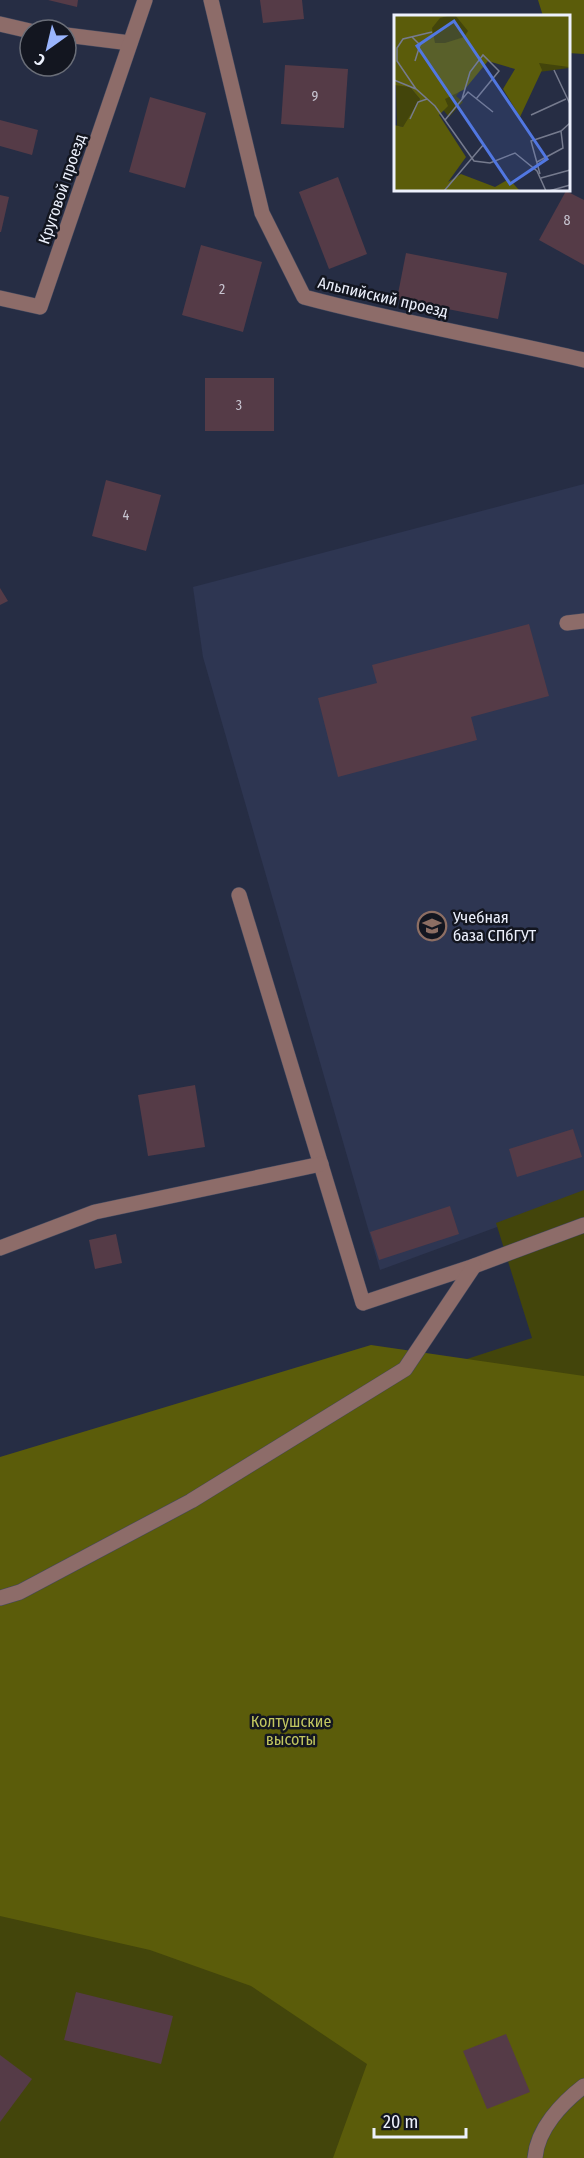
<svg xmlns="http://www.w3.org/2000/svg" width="584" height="2158" viewBox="0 0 584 2158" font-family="'Fira Sans Condensed',sans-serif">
<rect width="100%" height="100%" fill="#262d44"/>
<!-- built -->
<polygon fill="#2e3652" points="584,484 584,1195 380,1270 203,657 193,587"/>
<!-- green -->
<polygon fill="#43450b" points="584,1190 584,1834 500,2158 0,2158 0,1655 288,1417 532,1338 496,1223"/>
<!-- forest -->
<g fill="#5b5c0a">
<polygon points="538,0 584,0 584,54 568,53 568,16 543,16"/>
<polygon points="371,1345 584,1376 584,2158 333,2158 367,2064 251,1986 150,1950 0,1916 0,1457"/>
</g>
<!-- building -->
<g fill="#553b47">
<polygon points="48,0 78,0 77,7"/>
<polygon points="260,0 302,0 304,19 263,23"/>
<polygon points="285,65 348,69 344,128 281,124"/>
<polygon points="150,97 206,113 185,188 129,172"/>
<polygon points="0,120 38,130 32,155 0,146"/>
<polygon points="338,177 367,254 329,269 299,192"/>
<polygon points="566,191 584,200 584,265 539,240"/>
<polygon points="0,195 9,197 1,232 0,232"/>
<polygon points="201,245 262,262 243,332 182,315"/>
<polygon points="406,253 507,273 498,319 397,299"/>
<rect x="205" y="378" width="69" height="53"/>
<polygon points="106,480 161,495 146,551 92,536"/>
<polygon points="0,588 8,601 0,605"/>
<polygon points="529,624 549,696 471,717 477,740 338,777 318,698 377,683 372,665"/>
<polygon points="195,1085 205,1147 148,1156 138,1095"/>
<polygon points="573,1129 582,1157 517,1177 509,1149"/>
<polygon points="450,1206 459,1234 379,1260 370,1232"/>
<polygon points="116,1234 122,1263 95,1269 89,1240"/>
<polygon points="76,1992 173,2016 161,2064 64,2040"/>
<polygon points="506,2034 530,2092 487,2109 463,2051"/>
<polygon points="0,2055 32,2079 0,2122"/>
</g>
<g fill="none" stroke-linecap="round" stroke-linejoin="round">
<!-- minor casing -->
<g stroke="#42485e" stroke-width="16">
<g id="minor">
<path d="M211,0L262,213L304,297C397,322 491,338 584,360"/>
<polyline points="0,24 30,31"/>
<polyline points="66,35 130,43"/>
<polyline points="0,298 40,307 145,0"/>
<polyline points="567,623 584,621"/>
<polyline points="239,895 363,1303 474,1266 584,1225"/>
<polyline points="0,1248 95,1212 321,1164"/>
<polyline points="0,1598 20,1592 191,1501 405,1369 474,1266"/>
<path d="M535,2158C537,2129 562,2103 584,2086"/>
</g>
</g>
<!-- minor -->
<use href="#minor" stroke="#8d6c69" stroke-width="15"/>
</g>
<!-- icons -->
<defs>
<g id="university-ring" transform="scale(1.5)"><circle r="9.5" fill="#131620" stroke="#8d6e63" stroke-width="1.5"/><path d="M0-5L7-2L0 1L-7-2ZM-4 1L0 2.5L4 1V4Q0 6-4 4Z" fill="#8d6e63"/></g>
</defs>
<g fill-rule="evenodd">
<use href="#university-ring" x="432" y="926"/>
</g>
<g text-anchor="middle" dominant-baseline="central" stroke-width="5" stroke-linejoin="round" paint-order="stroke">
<!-- number labels -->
<g font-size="14" fill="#c7c4d0">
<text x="315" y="96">9</text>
<text x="567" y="220">8</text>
<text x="222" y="289">2</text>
<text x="239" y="405">3</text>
<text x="126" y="515">4</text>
</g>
<!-- street labels -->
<g font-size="16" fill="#edf1fd" stroke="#131620">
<text transform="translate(62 189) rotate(-71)">Круговой проезд</text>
<text transform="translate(383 297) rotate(13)">Альпийский проезд</text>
</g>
<!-- poi labels -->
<g font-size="16" fill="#edf1fd" stroke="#131620" text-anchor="start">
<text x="453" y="917">Учебная<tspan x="453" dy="18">база СПбГУТ</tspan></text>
</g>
<!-- park labels -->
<g font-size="16" fill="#c2c660" stroke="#131620">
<text x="291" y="1721">Колтушские<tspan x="291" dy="18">высоты</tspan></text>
</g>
</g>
<!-- overview -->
<g transform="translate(394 15)">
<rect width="176" height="176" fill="#262d44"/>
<path d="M0,0H175V53L145,57L102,32L62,81L69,87L55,102L27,68L16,72L26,84L17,104L9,112L3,111Z" fill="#43450b"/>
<path d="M0,0H57L46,3L38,13L41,28H51L70,22L74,16L61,0H175V52L145,48L148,55L126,102L109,74L121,54L94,46L71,74L51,84L54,91L45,100L72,142L54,167L67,159L101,172L115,164L125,175H0V110L9,112L26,84L16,72L0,70Z" fill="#5b5c0a"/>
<path fill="none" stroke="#767b8e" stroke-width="1.5" d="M18,22L26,30L21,46M160,55L176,89M0,65L22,74L41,91L80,146L96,148L121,138L143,156L152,176M22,74L3,46V33L9,24L38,17M68,84L76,57L89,40L105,56L82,84M137,100L172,84M16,104L24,87L33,84M51,105L74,77L99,97M143,147L169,133L167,116M146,159L137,126L167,116L176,108M147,163L176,155M50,176L90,129M155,176L176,170"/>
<path fill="#5177e1" fill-opacity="0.15" stroke="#5177e1" stroke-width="3" d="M60,6L153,144L116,169L23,31Z"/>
<rect width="176" height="176" fill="none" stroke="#edf1fd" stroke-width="3"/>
</g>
<!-- north arrow -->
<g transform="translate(48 48) rotate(214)"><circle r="28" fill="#131620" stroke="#6a6e78" stroke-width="1.5"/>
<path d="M0-4.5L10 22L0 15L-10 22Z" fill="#9ab5fd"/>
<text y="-9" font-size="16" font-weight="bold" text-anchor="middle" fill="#edf1fd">С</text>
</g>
<!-- scale -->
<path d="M374 2128v9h92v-9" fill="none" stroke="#edf1fd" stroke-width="3"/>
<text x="383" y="2128" font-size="18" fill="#edf1fd" stroke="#131620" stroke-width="4.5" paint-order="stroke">20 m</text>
</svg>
